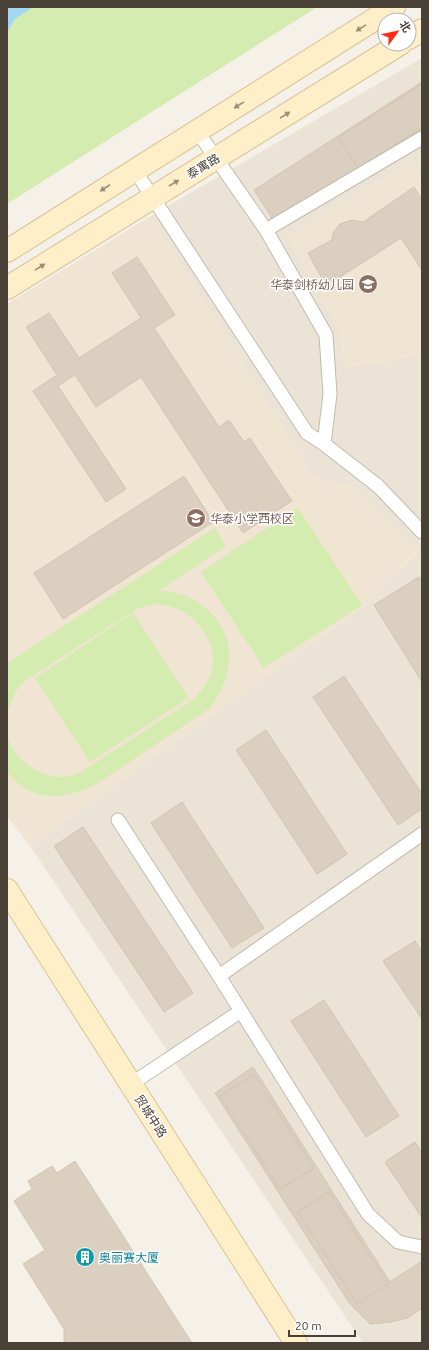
<svg xmlns="http://www.w3.org/2000/svg" width="429" height="1350" viewBox="0 0 429 1350" font-family="Ubuntu,'Noto Sans SC',sans-serif">
<rect width="100%" height="100%" fill="#f5f1e9"/>
<!-- residential -->
<polygon fill="#eae3d6" points="422,58 422,1343 363,1343 30,846 363,607 419,551 351,486 314,478 151,216"/>
<!-- education -->
<g fill="#efe5d2">
<polygon points="411,161 422,177 422,358 419,356 344,369 339,330 287,237"/>
<polygon points="151,216 314,478 351,486 419,550 363,607 30,846 7,816 7,304"/>
</g>
<!-- green -->
<g fill="#d4ecaf">
<polygon points="7,7 317,7 7,204"/>
<polygon points="298,508 362,605 264,668 201,572"/>
<path d="M215,528L226,546L158,591C194,589 232,621 229,660C228,678 220,693 210,708L95,785C69,797 42,803 18,783C14,779 10,776 7,772V737C16,760 37,777 63,777C69,777 76,774 81,772L194,699C205,688 215,671 213,655C209,627 181,601 152,605C147,605 142,607 137,609L24,681L16,691L7,712V663Z"/>
<polygon points="133,613 189,698 90,762 35,678"/>
</g>
<!-- water -->
<polygon fill="#a2d7f5" points="7,7 33,7 15,19 7,32"/>
<!-- building -->
<g fill="#dbcfc0" stroke="#d3c4b0">
<polygon points="422,82 422,129 275,223 254,190"/>
<polygon points="422,84 422,127 358,168 338,138"/>
<polygon points="414,187 422,200 422,270 401,238 326,286 308,253 332,240 333,233 340,224 352,220 363,222"/>
<polygon points="137,257 175,315 154,328 219,427 229,420 244,442 250,438 292,501 243,533 141,377 96,407 75,375 58,386 126,489 106,502 33,391 57,375 26,327 49,313 79,358 141,318 112,273"/>
<polygon points="184,476 213,522 63,619 34,573"/>
<polygon points="419,577 422,582 422,682 374,605"/>
<polygon points="344,676 422,794 422,809 398,825 313,697"/>
<polygon points="266,730 347,854 317,874 236,750"/>
<polygon points="182,802 264,928 232,948 151,823"/>
<polygon points="83,827 193,993 164,1012 54,846"/>
<polygon points="415,941 422,952 422,1019 383,961"/>
<polygon points="324,1000 399,1116 366,1137 291,1021"/>
<polygon points="253,1067 390,1282 422,1261 422,1308 407,1318 391,1322 370,1324 350,1304 215,1093"/>
<polygon points="254,1075 314,1168 280,1189 220,1096"/>
<polygon points="415,1142 422,1152 422,1218 385,1162"/>
<polygon points="75,1161 192,1343 64,1343 64,1329 23,1264 45,1250 14,1201 32,1189 28,1181 52,1166 57,1173"/>
<polygon points="329,1192 388,1284 357,1304 298,1212"/>
</g>
<g fill="none" stroke-linecap="round" stroke-linejoin="round">
<!-- service casing -->
<g stroke="#c5bbad" stroke-width="15">
<g id="service">
<polyline points="197,131 266,230"/>
<polyline points="134,169 307,433 324,444 330,394 326,335 266,230 422,138"/>
<polyline points="324,444 378,486 422,532"/>
<polyline points="118,820 219,976 368,1214 398,1242 422,1247"/>
<polyline points="219,976 422,834"/>
<polyline points="131,1084 241,1011"/>
</g>
</g>
<!-- secondary casing -->
<g stroke="#d8c396" stroke-width="24">
<g id="secondary">
<polyline points="409,38 422,30"/>
<polyline points="7,251 394,7"/>
<polyline points="7,288 400,44"/>
<polyline points="7,890 296,1343"/>
</g>
</g>
<!-- service -->
<use href="#service" stroke="#fff" stroke-width="13"/>
<!-- secondary -->
<use href="#secondary" stroke="#ffefc9" stroke-width="22"/>
</g>
<!-- one-way arrows -->
<defs><path id="oneway-solid" d="M-6-.8H1V-3.2L6.5 0L1 3.2V.8H-6Z"/></defs>
<g fill="#9b8f78">
<use href="#oneway-solid" transform="translate(361 28) rotate(148)"/>
<use href="#oneway-solid" transform="translate(239 105) rotate(148)"/>
<use href="#oneway-solid" transform="translate(285 115) rotate(-32)"/>
<use href="#oneway-solid" transform="translate(174 183) rotate(-31)"/>
<use href="#oneway-solid" transform="translate(105 188) rotate(147)"/>
<use href="#oneway-solid" transform="translate(40 267) rotate(-32)"/>
</g>
<!-- icons -->
<defs>
<g id="school-disc" transform="scale(1)"><circle r="9.5" fill="#8d6e63" stroke="#fff"/><path d="M0-5L7-2L0 1L-7-2ZM-4 1L0 2.5L4 1V4Q0 6-4 4Z" fill="#fff"/></g>
<g id="building-disc" transform="scale(1)"><circle r="9.5" fill="#0f9aa8" stroke="#fff"/><path d="M-4-6H4V6H1V3H-1V6H-4ZM-2.5-4.3h1.7v1.8h-1.7ZM.8-4.3h1.7v1.8H.8ZM-2.5-1h1.7V.8h-1.7ZM.8-1h1.7V.8H.8Z" fill="#fff"/></g>
</defs>
<g fill-rule="evenodd">
<use href="#school-disc" x="368" y="284"/>
<use href="#school-disc" x="196" y="518"/>
<use href="#building-disc" x="85" y="1257"/>
</g>
<g text-anchor="middle" dominant-baseline="central" stroke-width="3" stroke-linejoin="round" paint-order="stroke">
<!-- street labels -->
<g font-size="12" fill="#4a4136" stroke="#fff">
<text transform="translate(203 166) rotate(-31)">泰寓路</text>
<text transform="translate(151 1116) rotate(57)">贸城中路</text>
</g>
<!-- education labels -->
<g font-size="12" fill="#785e54" stroke="#fff" text-anchor="end">
<text x="354" y="284">华泰剑桥幼儿园</text>
<text x="210" y="518" text-anchor="start">华泰小学西校区</text>
</g>
<!-- culture labels -->
<g font-size="12" fill="#0d838f" stroke="#fff" text-anchor="start">
<text x="99" y="1257">奥丽赛大厦</text>
</g>
</g>
<!-- border -->
<rect width="429" height="1350" fill="none" stroke="#4a4136" stroke-width="16"/>
<!-- north arrow -->
<g transform="translate(397 32) rotate(57)"><circle r="19" fill="#ffffff" stroke="#b7b3af"/>
<path d="M0-3L7 15L0 10L-7 15Z" fill="#ff2d16"/>
<text y="-6" font-size="11" font-weight="bold" text-anchor="middle" fill="#4a4136">北</text>
</g>
<!-- scale -->
<path d="M289 1330v6h66v-6" fill="none" stroke="#4a4136" stroke-width="2"/>
<text x="295" y="1330" font-size="12" fill="#4a4136" stroke="#ffffff" stroke-width="3" paint-order="stroke">20 m</text>
</svg>
